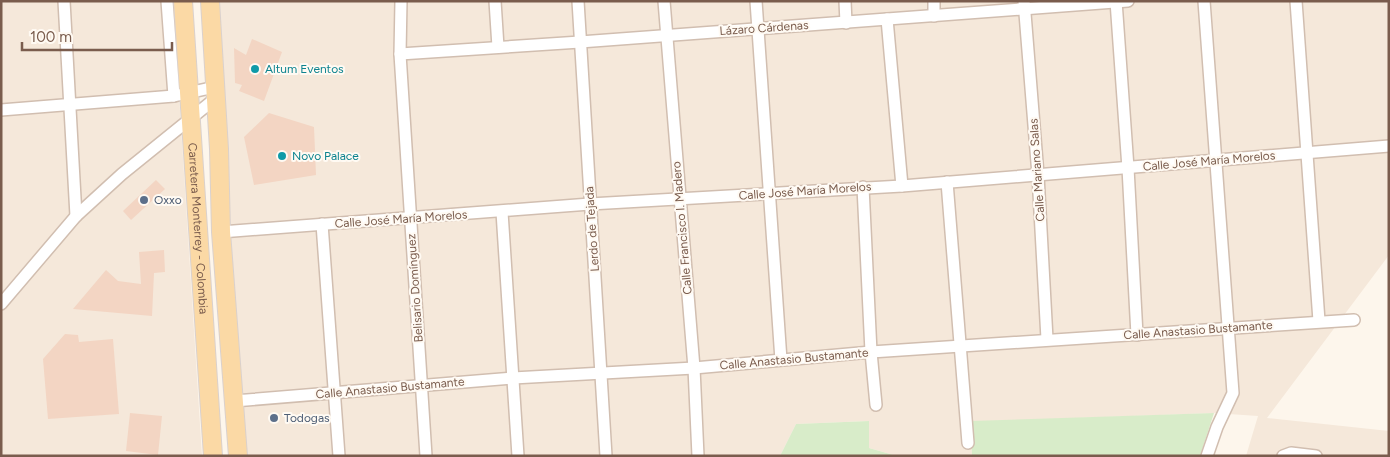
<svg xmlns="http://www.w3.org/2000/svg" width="1390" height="457" viewBox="0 0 1390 457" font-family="Figtree,sans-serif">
<rect width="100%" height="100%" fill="#fdf6ec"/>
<!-- residential -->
<g fill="#f5e8da">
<polygon points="1,1 173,1 202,456 1,456"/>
<polygon points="201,1 1389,1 1389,255 1267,418 1389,431 1389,456 1246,456 1258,416 1214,413 971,422 972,456 897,456 869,448 868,421 796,424 780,456 242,456 223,232"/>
</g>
<!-- green -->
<g fill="#d8ecc9">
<polygon points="1214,413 1200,456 972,456 971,421"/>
<polygon points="869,421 869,448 897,456 780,456 796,424"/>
</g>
<!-- building -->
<g fill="#f3d5c3">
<polygon points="252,39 282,52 264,101 239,91 242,85 235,83 234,48 246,55"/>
<polygon points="269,113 314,127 316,175 254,185 244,137"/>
<polygon points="156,180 165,189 131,220 123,211"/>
<polygon points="164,250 165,272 154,273 152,316 73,309 106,270 118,281 141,284 139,252"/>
<polygon points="65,334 78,335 79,342 113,339 119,414 48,419 43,359"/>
<polygon points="130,413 162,416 158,455 126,451"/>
</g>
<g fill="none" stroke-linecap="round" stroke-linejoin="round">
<!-- street casing -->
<g stroke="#d1beb0" stroke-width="14">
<g id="street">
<polyline points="64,1 76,216"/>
<polyline points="167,1 174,96"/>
<polyline points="401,1 400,54 426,456"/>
<polyline points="495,1 498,47"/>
<polyline points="578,1 606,456"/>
<polyline points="664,1 694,368 698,456"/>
<polyline points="756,1 781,360"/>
<polyline points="845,1 846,23"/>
<polyline points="934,1 934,16"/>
<polyline points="1024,1 1038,175 1047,339"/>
<polyline points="1116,1 1128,168 1137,335"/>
<polyline points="1204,1 1233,393 1217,427 1207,456"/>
<polyline points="1296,1 1319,321"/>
<polyline points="887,19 902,186"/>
<polyline points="400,54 580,42 1128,1"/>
<polyline points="1,110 174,96 215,87"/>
<polyline points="947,182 968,443"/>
<polyline points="863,187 871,352 876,405"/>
<polyline points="502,212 518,456"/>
<polyline points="322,224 339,456"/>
<polyline points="221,232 590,204 902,186 1389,146"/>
<polyline points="1,304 76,216 122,174 216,98"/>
<polyline points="234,401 513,378 694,368 871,352 1354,320"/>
<polyline points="1283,456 1291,453 1316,456"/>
</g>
</g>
<!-- primary casing -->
<g stroke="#dad1cd" stroke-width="20">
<g id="primary">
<path id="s1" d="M183,1L213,456"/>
<polyline points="210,1 219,149 221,232 238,456"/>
</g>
</g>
<!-- street -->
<use href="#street" stroke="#fff" stroke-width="11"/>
<!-- primary -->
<use href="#primary" stroke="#fbd9a5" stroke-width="18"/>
</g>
<!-- markers -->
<g fill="#0f9aa8" stroke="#fffaf3" stroke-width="2">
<circle cx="255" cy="69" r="5"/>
<circle cx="282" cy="156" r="5"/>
</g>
<g fill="#5c6f8a" stroke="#fffaf3" stroke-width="2">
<circle cx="144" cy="200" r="5"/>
<circle cx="274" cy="418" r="5"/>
</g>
<g text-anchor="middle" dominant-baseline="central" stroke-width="4" stroke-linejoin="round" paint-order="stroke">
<!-- street labels -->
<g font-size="12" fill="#7a5c4d" stroke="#fffaf3">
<text transform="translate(764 28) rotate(-4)">Lázaro Cárdenas</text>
<text transform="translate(1209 161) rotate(-5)">Calle José María Morelos</text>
<text transform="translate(1037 170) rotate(-94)">Calle Mariano Salas</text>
<text transform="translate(805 191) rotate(-4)">Calle José María Morelos</text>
<text transform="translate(401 219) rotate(-4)">Calle José María Morelos</text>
<text transform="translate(682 228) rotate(-95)">Calle Francisco I. Madero</text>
<text stroke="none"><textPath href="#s1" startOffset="228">Carretera Monterrey - Colombia</textPath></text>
<text transform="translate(592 229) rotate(-94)">Lerdo de Tejada</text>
<text transform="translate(415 288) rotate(-94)">Belisario Domínguez</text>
<text transform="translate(1198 330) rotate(-4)">Calle Anastasio Bustamante</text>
<text transform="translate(794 359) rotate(-5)">Calle Anastasio Bustamante</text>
<text transform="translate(390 388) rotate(-5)">Calle Anastasio Bustamante</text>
</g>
<!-- culture labels -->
<g font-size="12" fill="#0d838f" stroke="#fffaf3" text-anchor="start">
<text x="265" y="69">Altum Eventos</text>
<text x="292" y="156">Novo Palace</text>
</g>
<!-- service labels -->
<g font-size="12" fill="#4e5e75" stroke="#fffaf3" text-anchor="start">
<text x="154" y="200">Oxxo</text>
<text x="284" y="418">Todogas</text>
</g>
</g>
<!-- border -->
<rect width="1390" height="457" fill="none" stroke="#7a5c4d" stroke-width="5"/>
<!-- scale -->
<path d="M22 42v8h150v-8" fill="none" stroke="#7a5c4d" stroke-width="2.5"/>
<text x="30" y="42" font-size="15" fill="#7a5c4d" stroke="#fffaf3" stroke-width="4" paint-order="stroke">100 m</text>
</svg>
